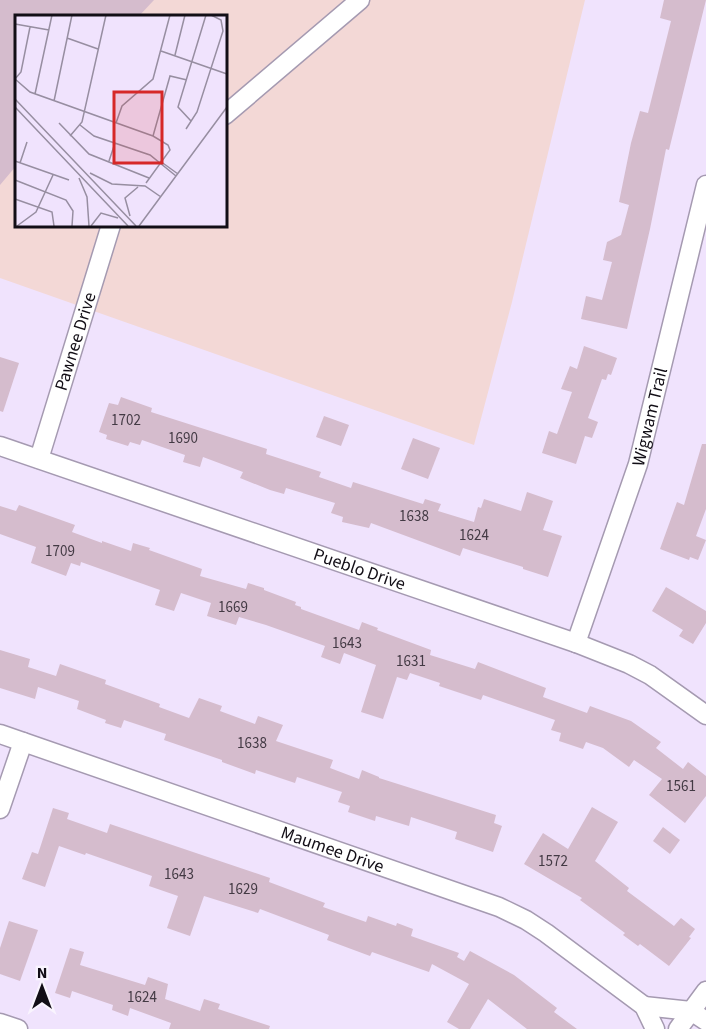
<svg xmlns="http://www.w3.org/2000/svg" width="706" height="1029" viewBox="0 0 706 1029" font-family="'Source Sans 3',sans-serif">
<rect width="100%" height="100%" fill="#f0e3fd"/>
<!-- education -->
<path fill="#f3d8d6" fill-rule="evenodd" d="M0,0H585L512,302L474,445L0,278ZM16,16H225V225H16Z"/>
<!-- building -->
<g fill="#d5bccd">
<polygon points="0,0 154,0 139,16 16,16 16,166 0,185"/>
<polygon points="664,0 706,0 669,150 666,149 650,229 627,329 581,319 586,296 602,300 612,262 603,260 607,242 621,235 629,205 619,202 631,143 640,111 648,113 671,21 660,18"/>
<polygon points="584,346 617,358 611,375 608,374 606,380 602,379 588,418 598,422 592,438 585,436 576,464 542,453 549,431 557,434 572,392 561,389 570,366 577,369"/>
<polygon points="0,357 19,363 3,412 0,411"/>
<polygon points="121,397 152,408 151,412 267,449 266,454 321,472 319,477 351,488 353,482 423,504 425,499 441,504 438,511 474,522 478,507 481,508 484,499 521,511 527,492 553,501 543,530 562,536 548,577 523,569 523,567 463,548 460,556 371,523 369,528 342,522 343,517 331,513 335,503 286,488 284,494 270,490 240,478 243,472 203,457 200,467 183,462 185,455 142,440 140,445 130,442 128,446 106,439 107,435 99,432 109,403 118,405"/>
<polygon points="324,416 349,425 341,446 316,437"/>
<polygon points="413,438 440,448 428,479 401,469"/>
<polygon points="702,444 706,444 706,509 696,536 706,540 698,560 690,557 689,560 660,549 677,502 684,505"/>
<polygon points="19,505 75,525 72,532 102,543 102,541 131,551 133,543 150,548 149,550 202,569 200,576 246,589 248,583 264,588 264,590 296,602 295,605 301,607 301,609 359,630 362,622 378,628 377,630 431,650 430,655 475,669 478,662 546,688 543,697 587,713 590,706 631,721 661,742 656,748 683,769 688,762 706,776 706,796 685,823 649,795 662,779 634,760 629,767 603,748 586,742 583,749 559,741 561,733 551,730 555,720 483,695 481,700 439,686 440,683 410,673 407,680 397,677 383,719 361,712 376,665 344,653 340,664 321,657 325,646 266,625 239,617 236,625 207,616 211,603 181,593 174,611 155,605 160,590 81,562 80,566 71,563 66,576 31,563 36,547 0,534 0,506 16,511"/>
<polygon points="666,587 706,611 706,623 693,644 679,636 683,630 652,611"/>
<polygon points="0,650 30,659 28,667 56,676 60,664 106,680 105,684 160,704 159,707 189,718 199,698 222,706 220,711 255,724 258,716 283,725 276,741 333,760 330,768 359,779 362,770 379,777 379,778 496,815 494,823 502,826 493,852 455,839 457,832 411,817 409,826 376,816 375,821 348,812 350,806 338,802 342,792 297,777 295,783 256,770 255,774 222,762 222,760 164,740 166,734 124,720 121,728 105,723 106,720 77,709 79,701 38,687 35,699 0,688"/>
<polygon points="592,807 618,822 595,861 629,888 627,891 674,926 681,918 695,929 689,937 691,938 669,966 640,944 638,946 623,935 625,933 580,900 582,898 524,864 543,833 568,849"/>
<polygon points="53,808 69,813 67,819 107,833 110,824 270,878 269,882 325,903 323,907 366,922 368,916 396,926 397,923 413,929 411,936 459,953 457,957 464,961 470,951 514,975 557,1008 554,1012 577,1029 527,1029 488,999 470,1029 459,1029 447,1022 469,984 432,964 429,972 372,952 370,956 327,940 329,935 260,909 258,913 204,896 190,936 167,928 178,896 149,886 152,876 86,853 85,855 59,846 45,887 22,879 32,852 38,854"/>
<polygon points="663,827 680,840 670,854 653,841"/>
<polygon points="9,921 38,930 20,981 0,974 0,948"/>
<polygon points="70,948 84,952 80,965 145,985 148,977 168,984 165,999 200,1011 204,999 220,1004 218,1009 270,1026 269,1029 169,1029 171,1023 130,1008 128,1016 112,1010 113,1005 72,991 70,998 55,993"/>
</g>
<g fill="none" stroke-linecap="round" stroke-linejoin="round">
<!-- minor casing -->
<g stroke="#a59ab1" stroke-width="21">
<g id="minor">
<polyline points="225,115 360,0"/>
<path id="s1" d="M0,446L576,643L629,664L650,675L706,715"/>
<path id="s2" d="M39,459L111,225"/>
<path id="s3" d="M576,643L638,464L706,185"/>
<path id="s4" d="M0,734L499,907L526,920L546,933L644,1006L655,1029"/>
<polyline points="0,809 23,742"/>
<polyline points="644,1006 691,1011 706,1021"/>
<polyline points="0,1023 18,1029"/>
<polyline points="678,1029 706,991"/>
</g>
</g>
<!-- minor -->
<use href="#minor" stroke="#fff" stroke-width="18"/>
</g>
<g text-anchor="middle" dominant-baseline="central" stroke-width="6" stroke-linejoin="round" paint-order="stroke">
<!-- number labels -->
<g font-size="15" fill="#433a44">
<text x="126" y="420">1702</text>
<text x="183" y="438">1690</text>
<text x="414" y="516">1638</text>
<text x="474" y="535">1624</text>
<text x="60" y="551">1709</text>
<text x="233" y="607">1669</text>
<text x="347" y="643">1643</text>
<text x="411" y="661">1631</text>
<text x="252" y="743">1638</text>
<text x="681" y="786">1561</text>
<text x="553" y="861">1572</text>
<text x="179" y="874">1643</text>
<text x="243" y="889">1629</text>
<text x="142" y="997">1624</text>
</g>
<!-- street labels -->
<g font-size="18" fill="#120e16" stroke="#f9f4fe">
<text stroke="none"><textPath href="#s2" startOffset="123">Pawnee Drive</textPath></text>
<text stroke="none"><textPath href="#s3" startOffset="238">Wigwam Trail</textPath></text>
<text stroke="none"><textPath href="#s1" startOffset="380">Pueblo Drive</textPath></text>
<text stroke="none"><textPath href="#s4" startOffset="352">Maumee Drive</textPath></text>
</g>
</g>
<!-- overview -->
<g transform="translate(15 15)">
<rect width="212" height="212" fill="#f0e3fd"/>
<path fill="none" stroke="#978ea1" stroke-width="1.5" d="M0,9L34,15M52,23L83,34M146,36L212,59M160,40L170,0M0,64L15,77L138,121L153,130L155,135L131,168M0,64L6,57L15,12M20,79L37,0M0,84L121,211M39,86L57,0M0,92L113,211M176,106L163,92L191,0M44,108L74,139L134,163M101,108L107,91L138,64L155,0M65,110L79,121L135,140L161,161M171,114L182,97L208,16L206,5L196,0M55,121L67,107L91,0M138,121L155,61L172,65M0,146L54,165M94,146L100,128M145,146L163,159M5,148L12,127M75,158L97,169L130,171L146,182M64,163L72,182L74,211M0,165L51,185L58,196L57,211M0,184L37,197L39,211M115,201L110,183L123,172M2,211L21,197L38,160M76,211L86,198L103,203M124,211L212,92"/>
<path fill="#d62828" fill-opacity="0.15" stroke="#d62828" stroke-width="3" d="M99,77H147V148H99Z"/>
<rect width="212" height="212" fill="none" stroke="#120e16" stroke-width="3"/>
</g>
<!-- north arrow -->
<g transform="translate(42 987)" stroke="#f9f4fe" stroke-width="4.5" paint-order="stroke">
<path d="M0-4.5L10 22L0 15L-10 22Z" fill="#120e16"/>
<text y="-9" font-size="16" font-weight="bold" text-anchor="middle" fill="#120e16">N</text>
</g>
</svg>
